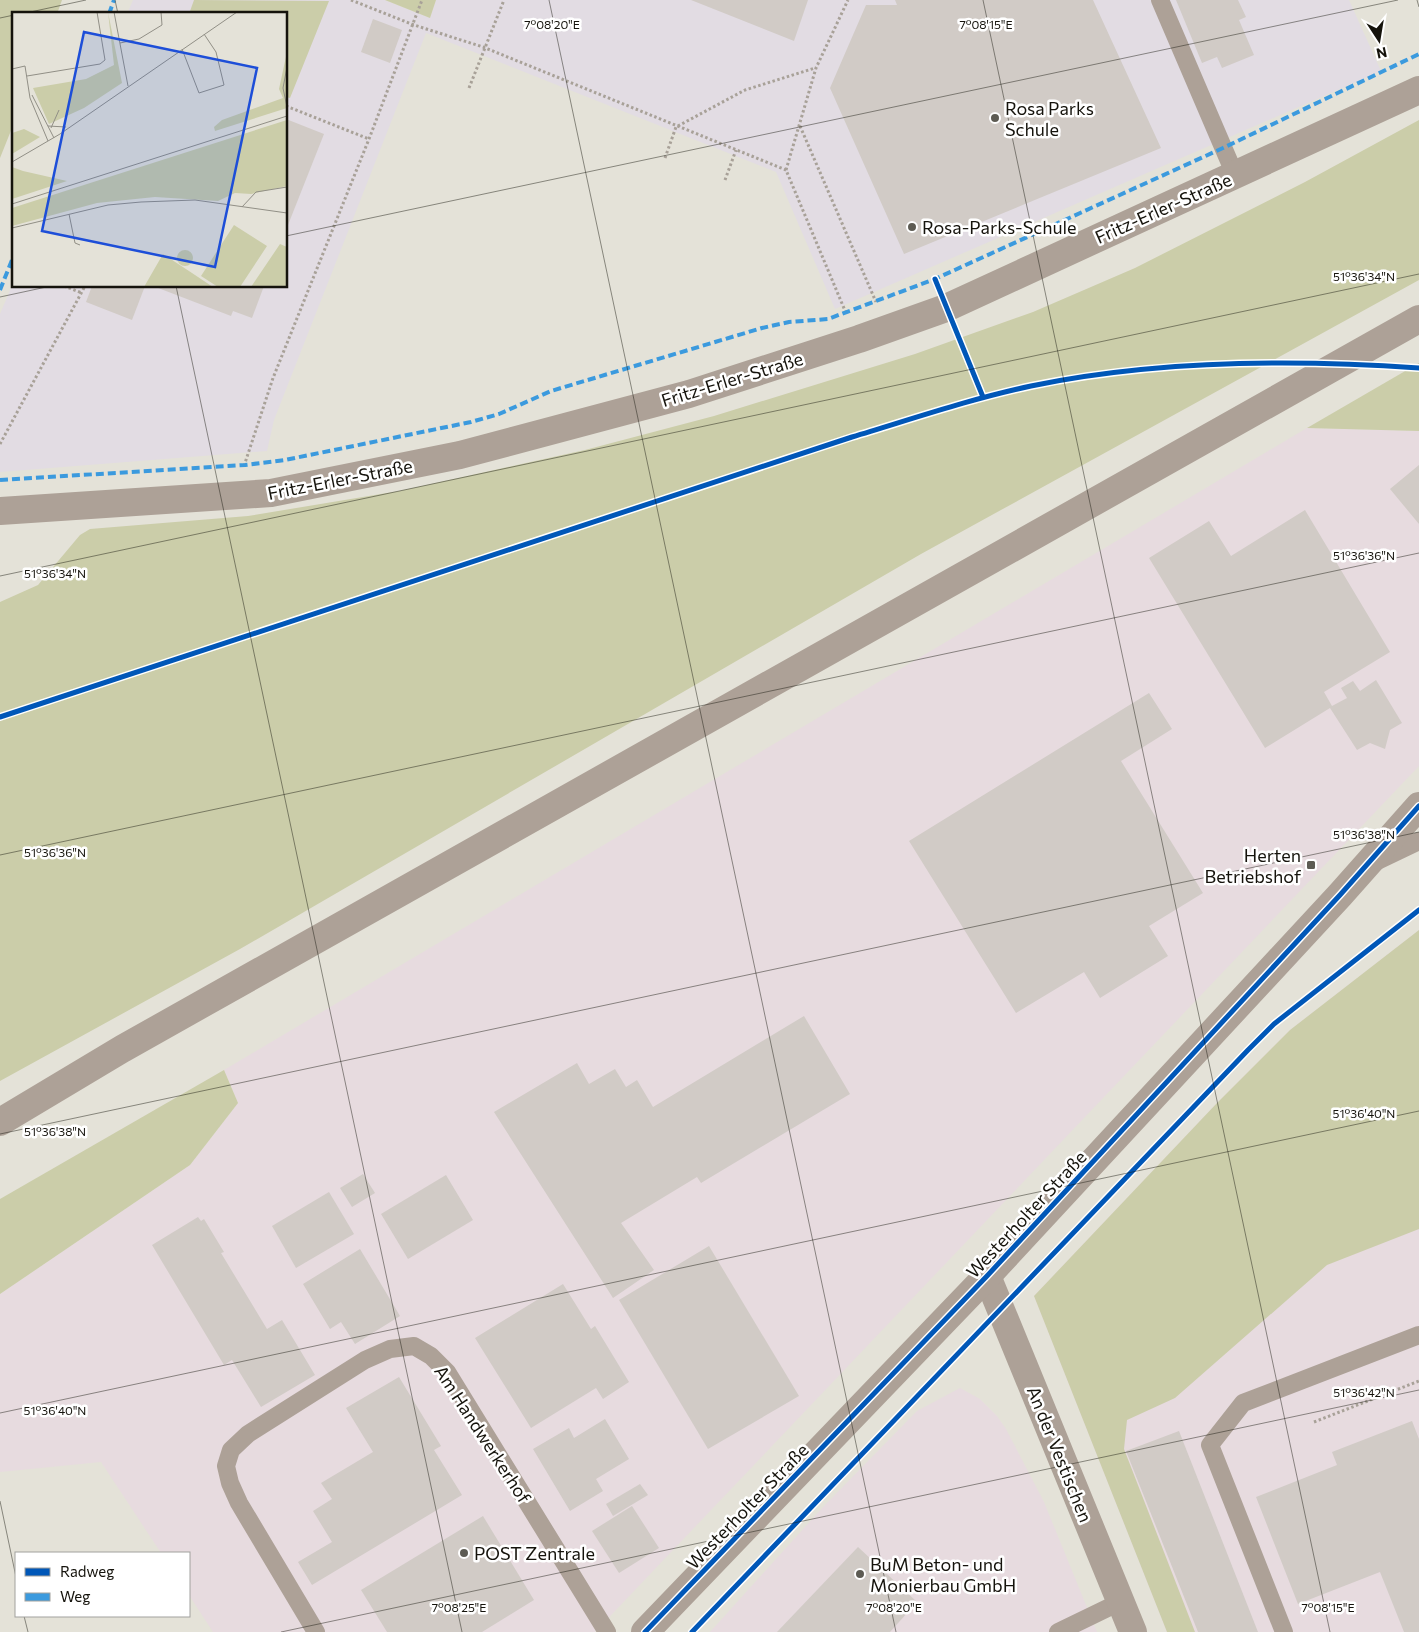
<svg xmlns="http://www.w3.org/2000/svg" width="1419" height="1632" viewBox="0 0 1419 1632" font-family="Commissioner,sans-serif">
<rect width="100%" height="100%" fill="#e4e2d8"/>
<!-- commercial -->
<g fill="#e7dbdf">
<polygon points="1307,428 1419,431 1419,766 595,1632 213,1632 189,1595 189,1553 161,1553 101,1462 0,1472 0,1294 190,1165 238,1103 224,1070"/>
<polygon points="1419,930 1419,1632 1167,1632 1034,1296 1217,1103 1290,1030"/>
<polygon points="960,1388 980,1399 997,1416 1006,1429 1044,1502 1097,1632 710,1632 824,1506 917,1411"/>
</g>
<!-- education -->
<polygon fill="#e2dce3" points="133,0 385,0 430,18 436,0 1349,0 1381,71 835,309 776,172 426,33 274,420 267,451 0,472 0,314 14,281 14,286 286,286 286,14 127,14"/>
<!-- green -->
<g fill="#cbcda9">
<polygon points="0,0 62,0 57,14 14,14 14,123 0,158"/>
<polygon points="194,0 329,1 290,98 286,97 286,14 189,14"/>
<polygon points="385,0 436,0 430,18"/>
<polygon points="1419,120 1419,280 921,554 240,949 0,1081 0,602 38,585 80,535 90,529 248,516 399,491 585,450 714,416 915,354 1033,312 1135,268 1305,182"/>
<polygon points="1419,363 1419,431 1307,428"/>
<polygon points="1419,930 1419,1229 1327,1265 1175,1398 1127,1420 1124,1449 1195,1632 1167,1632 1034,1296 1217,1103 1290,1030"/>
<polygon points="224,1070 238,1103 190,1165 0,1294 0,1199"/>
</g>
<!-- building -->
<g fill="#d1cbc6">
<polygon points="691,0 808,0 794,41"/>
<polygon points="895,0 1093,0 1161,148 904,254 830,88 866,5 897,5"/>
<polygon points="1176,0 1238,0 1246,17 1239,20 1254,55 1222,68 1217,57 1202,63"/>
<polygon points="373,19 402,30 390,63 361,52"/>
<polygon points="286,119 324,134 286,230"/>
<polygon points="92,286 145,286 132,320 86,302"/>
<polygon points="153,286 264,286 252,318 233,311 231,316"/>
<polygon points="1419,465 1419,524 1390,489"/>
<polygon points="1305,510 1390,652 1324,692 1332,706 1347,698 1341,688 1353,681 1360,691 1376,680 1402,723 1390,730 1385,749 1370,743 1357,750 1330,708 1265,748 1149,558 1209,521 1231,556"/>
<polygon points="1149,693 1172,729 1121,761 1203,893 1149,926 1168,956 1100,998 1084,972 1016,1013 909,841"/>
<polygon points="804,1016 850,1094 701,1183 697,1177 621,1223 654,1270 613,1298 494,1112 577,1063 589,1084 615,1069 626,1087 637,1080 653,1107"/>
<polygon points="363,1174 375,1193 352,1207 340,1188"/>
<polygon points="446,1175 473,1220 408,1259 381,1214"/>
<polygon points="329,1192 354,1234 296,1268 272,1226"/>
<polygon points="198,1217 201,1221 204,1219 224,1252 221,1253 267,1329 282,1320 315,1375 261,1407 232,1360 224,1365 152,1245"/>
<polygon points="709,1246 799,1396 708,1449 619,1300"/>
<polygon points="360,1249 400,1316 355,1344 341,1322 330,1329 303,1284"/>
<polygon points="563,1284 591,1329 595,1326 629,1382 603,1399 596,1388 531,1428 475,1338"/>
<polygon points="399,1377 441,1446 434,1450 462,1495 312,1585 298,1562 332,1542 313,1511 332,1499 321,1483 373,1452 346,1408"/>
<polygon points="605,1419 629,1459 596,1479 603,1491 570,1511 533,1449 569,1428 574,1438"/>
<polygon points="1412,1421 1419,1439 1419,1632 1404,1632 1380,1572 1298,1604 1256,1497 1337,1465 1332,1452"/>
<polygon points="1179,1431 1258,1632 1198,1632 1126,1451"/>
<polygon points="640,1484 648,1495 613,1516 606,1504"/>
<polygon points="632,1506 659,1548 619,1573 592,1531"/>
<polygon points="483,1516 534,1600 482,1632 387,1632 361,1590"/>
<polygon points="858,1547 917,1602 890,1632 777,1632"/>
</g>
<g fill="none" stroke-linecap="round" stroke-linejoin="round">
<!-- path -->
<g stroke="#a8a198" stroke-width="3" stroke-dasharray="2.5 2.5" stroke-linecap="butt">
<polyline points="351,0 414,25 483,47 786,170"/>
<polyline points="469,88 504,0"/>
<polyline points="286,106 369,139"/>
<polyline points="800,126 876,302"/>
<polyline points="665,158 676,127 745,90 815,68"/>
<polyline points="725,180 736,150"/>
<polyline points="10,266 14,267"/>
<polyline points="64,286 82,293"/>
<polyline points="846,313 786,170 816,68 848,0"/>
<polyline points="0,444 85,286"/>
<polyline points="244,466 273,378 369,139 422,0"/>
<polyline points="1314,1422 1419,1381"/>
</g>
<!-- service -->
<g stroke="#ada197" stroke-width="18">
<polyline points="1160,0 1235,175"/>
<polyline points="1377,861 1419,841"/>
<polyline points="316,1632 239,1503 230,1483 226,1466 231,1450 248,1434 365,1360 390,1349 414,1346 431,1356 447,1372 607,1632"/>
<polyline points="1058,1632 1120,1602"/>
<polyline points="1284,1632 1210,1445 1243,1403 1419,1335"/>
</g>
<!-- minor -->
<g stroke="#ada197" stroke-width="28">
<polyline points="0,511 271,493 460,455 689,394 859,339 946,308 1419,90"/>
<polyline points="987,1276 1133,1632"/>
</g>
<!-- tertiary -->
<polyline stroke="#ada197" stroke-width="28" points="645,1632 987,1276 1340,895 1419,806"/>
<!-- primary -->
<polyline stroke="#ada197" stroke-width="28" points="0,1122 122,1049 1419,319"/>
<!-- quiet -->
<g stroke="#3b9ade" stroke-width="4" stroke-dasharray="8 4" stroke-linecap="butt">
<polyline points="109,14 114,0"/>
<polyline points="0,290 14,255"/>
<polyline points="0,480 245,465 285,460 471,422 499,414 551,391 762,328 789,322 828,319 935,279 1223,148 1419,54"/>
</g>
<!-- cycleway casing -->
<g stroke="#fff" stroke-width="8">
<g id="cycleway">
<polyline points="935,279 983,397"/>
<path d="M0,717L852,437C912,419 970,399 1031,386C1157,360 1290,359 1419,368"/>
<polyline points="645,1632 987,1276 1340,895 1419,806"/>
<polyline points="692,1632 1248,1050 1274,1024 1419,910"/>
</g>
</g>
<!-- cycleway -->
<use href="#cycleway" stroke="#0057b8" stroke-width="5"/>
</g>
<!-- ticks -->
<path fill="none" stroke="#15130c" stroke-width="1" stroke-opacity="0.45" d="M115,0L118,14M549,0L896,1632M983,0L1330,1632M1417,0L1419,7M21,14L86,0M0,18L14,15M286,236L1398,0M176,286L462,1632M0,297L51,286M0,576L1419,274M0,855L1419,553M0,1134L1419,832M0,1413L1419,1111M0,1501L16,1577M24,1616L28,1632M281,1632L1419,1390"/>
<!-- markers -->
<g fill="#5d5b53" stroke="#fff" stroke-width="2">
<circle cx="995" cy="118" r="5"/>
<circle cx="912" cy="227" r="5"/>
<rect x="1306" y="860" width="10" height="10" rx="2.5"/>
<circle cx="464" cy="1553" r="5"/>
<circle cx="860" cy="1574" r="5"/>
</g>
<g text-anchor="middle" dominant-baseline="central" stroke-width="5" stroke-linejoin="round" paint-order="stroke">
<!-- poi labels -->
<g font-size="18" fill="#15130c" stroke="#fff" text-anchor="start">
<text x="1005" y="108">Rosa Parks<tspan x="1005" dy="21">Schule</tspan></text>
<text x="922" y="227">Rosa-Parks-Schule</text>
<text x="1301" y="855" text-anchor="end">Herten<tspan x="1301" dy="21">Betriebshof</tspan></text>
<text x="474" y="1553">POST Zentrale</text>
<text x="870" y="1564">BuM Beton- und<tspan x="870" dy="21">Monierbau GmbH</tspan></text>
</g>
<!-- street labels -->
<g font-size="18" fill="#15130c" stroke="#fff">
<text transform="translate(1163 208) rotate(-24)">Fritz-Erler-Straße</text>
<text transform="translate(732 379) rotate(-17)">Fritz-Erler-Straße</text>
<text transform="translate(340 479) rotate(-11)">Fritz-Erler-Straße</text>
<text transform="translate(1026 1214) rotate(-47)">Westerholter Straße</text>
<text transform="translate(483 1434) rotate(57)">Am Handwerkerhof</text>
<text transform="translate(1060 1454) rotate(68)">An der Vestischen</text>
<text transform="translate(747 1506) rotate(-46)">Westerholter Straße</text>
</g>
</g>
<!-- overview -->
<g transform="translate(12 12)">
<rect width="275" height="275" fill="#e4e2d8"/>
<path d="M96,0L110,71L72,96L37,112L21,76L74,67L102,53ZM275,40V96L203,119L202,115L210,108L271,86L267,77ZM275,108V174L239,182L223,181L206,189L143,185L85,191L0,214V196ZM12,117L28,125L0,142V121ZM0,155L11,159L55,169L0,187ZM222,213L255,234L228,275H206L189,264ZM268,232L275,235V275H239ZM165 246a8 8 0 1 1 16 0a8 8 0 1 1-16 0ZM151,242L180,261L201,275H132Z" fill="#cbcda9"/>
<path fill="none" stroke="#918f86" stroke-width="1" d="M102,0L116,74M108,31L127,27L150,13L149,0M170,37L187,81L212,73L204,40L192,22M275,55L271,76L275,95M0,57L13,54L18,86L36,129M15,64L88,52L93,48L85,0M20,83L42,126M36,114L54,115M39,116L47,98M0,150L48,122L225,0M0,192L275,104M230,195L244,180L275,175M57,202L63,231L68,233M0,216L96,193L129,190L183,188L275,201"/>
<path fill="#1d4ed8" fill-opacity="0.15" stroke="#1d4ed8" stroke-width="2.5" d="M72,20L245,56L203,255L30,219Z"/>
<rect width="275" height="275" fill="none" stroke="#15130c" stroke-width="2.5"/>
</g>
<g font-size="12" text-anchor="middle" fill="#15130c" stroke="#fff" stroke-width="5" stroke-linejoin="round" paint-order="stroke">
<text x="552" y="29">7°08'20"E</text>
<text x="986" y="29">7°08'15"E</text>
<text x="1364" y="281">51°36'34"N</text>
<text x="1364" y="560">51°36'36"N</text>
<text x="55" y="578">51°36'34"N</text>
<text x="1364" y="839">51°36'38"N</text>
<text x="55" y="857">51°36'36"N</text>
<text x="1364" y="1118">51°36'40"N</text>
<text x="55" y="1136">51°36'38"N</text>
<text x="1364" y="1397">51°36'42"N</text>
<text x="55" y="1415">51°36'40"N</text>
<text x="459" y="1612">7°08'25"E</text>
<text x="894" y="1612">7°08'20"E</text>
<text x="1328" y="1612">7°08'15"E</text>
</g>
<!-- legend -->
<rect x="15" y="1552" width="175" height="65" fill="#ffffff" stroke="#a1a19e"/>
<rect x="25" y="1568" width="25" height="8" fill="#0057b8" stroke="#a1a19e"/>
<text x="60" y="1577" font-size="15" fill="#15130c">Radweg</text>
<rect x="25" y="1593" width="25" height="8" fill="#3b9ade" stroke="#a1a19e"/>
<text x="60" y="1602" font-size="15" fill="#15130c">Weg</text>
<!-- north arrow -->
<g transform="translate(1379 40) rotate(168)" stroke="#ffffff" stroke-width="4" paint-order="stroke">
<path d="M0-4L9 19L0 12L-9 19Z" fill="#15130c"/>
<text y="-8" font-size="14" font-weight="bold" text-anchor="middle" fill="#15130c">N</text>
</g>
</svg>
